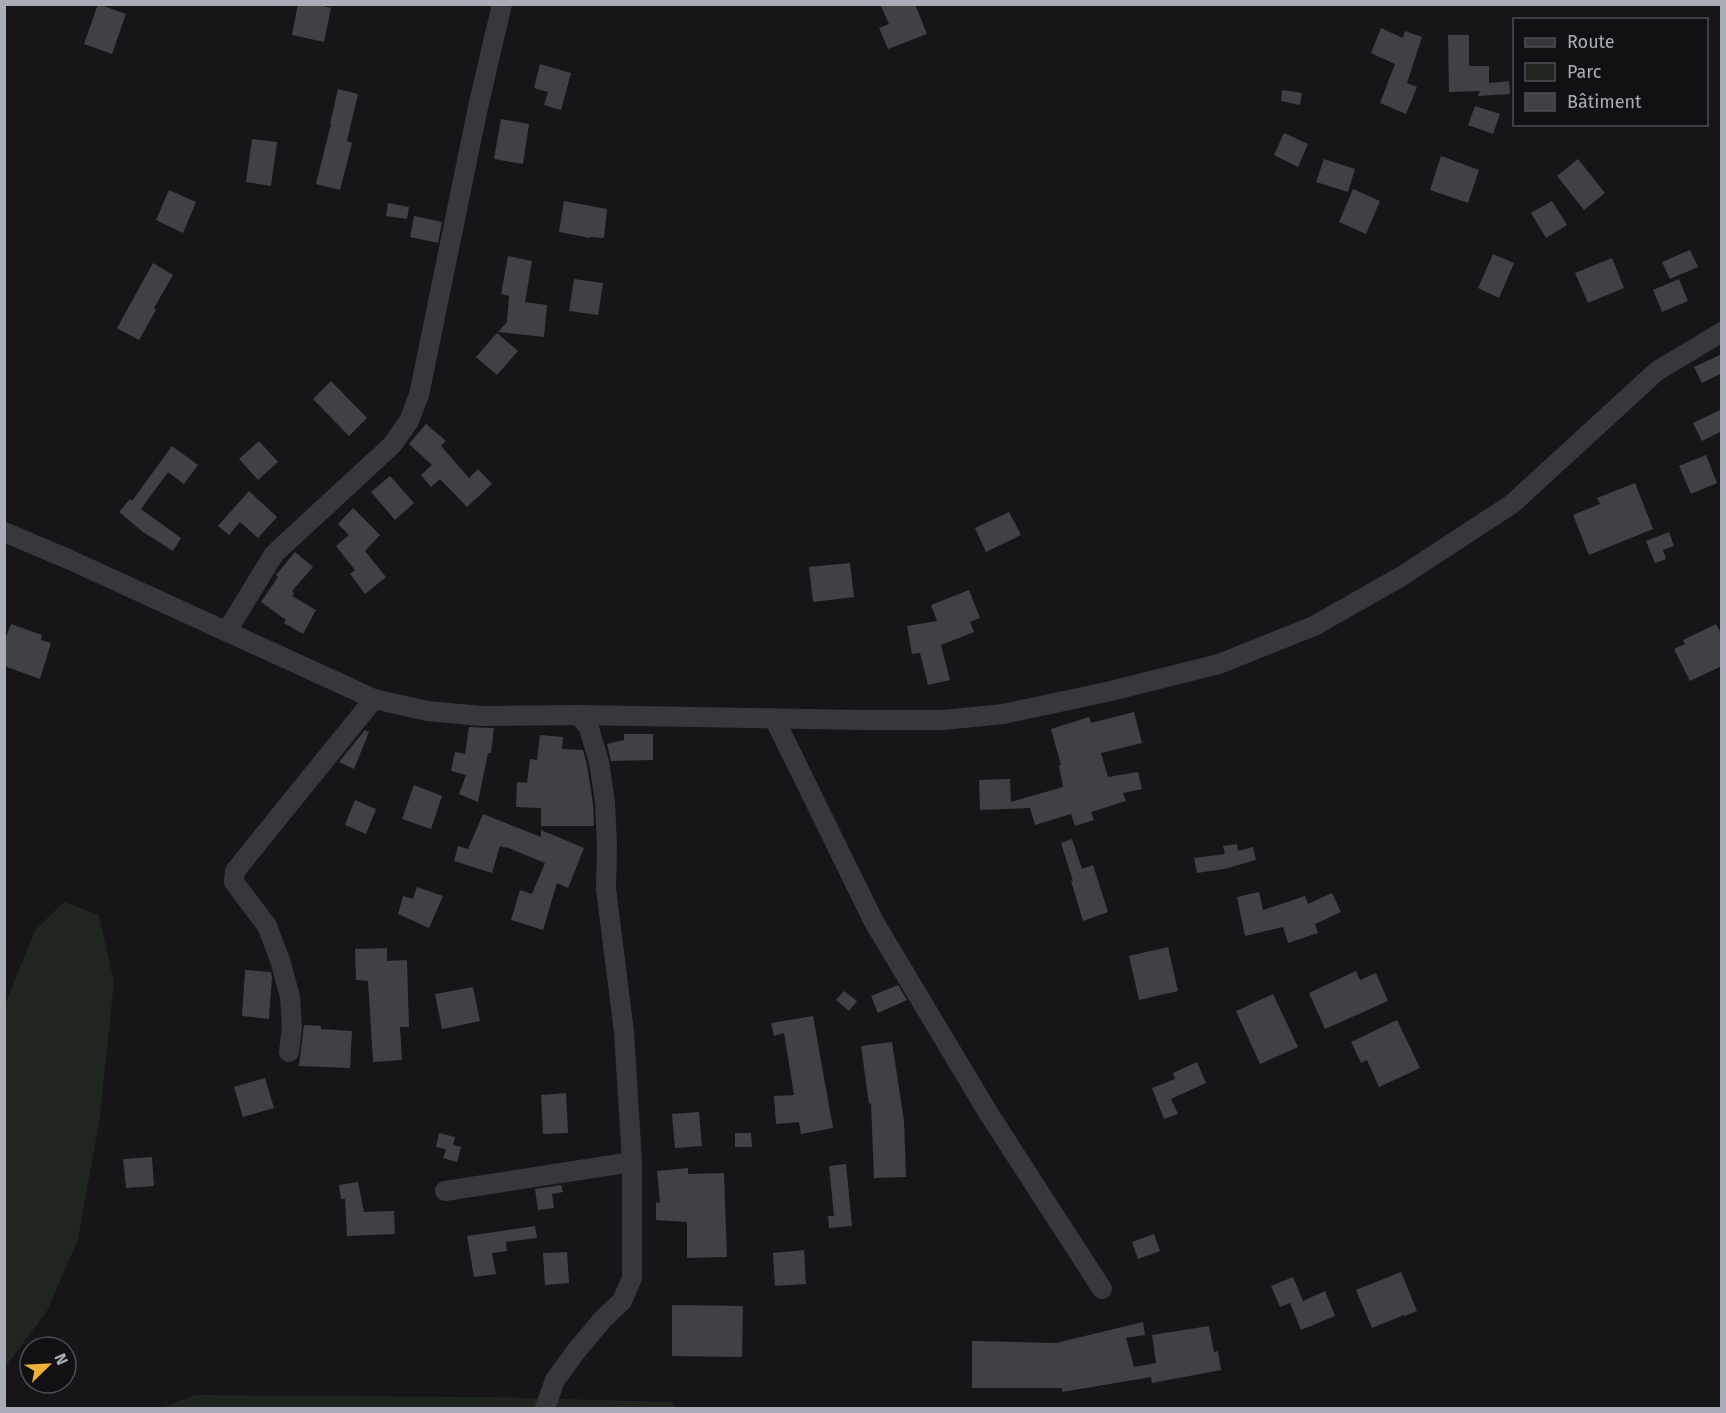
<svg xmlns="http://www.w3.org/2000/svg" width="1726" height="1413" viewBox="0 0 1726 1413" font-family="'Fira Sans',sans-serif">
<rect width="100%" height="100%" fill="#161618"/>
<!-- green -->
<g fill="#1e261f">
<polygon points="64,902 99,915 114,982 100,1116 78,1239 47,1311 5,1367 5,1004 36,929"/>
<polygon points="195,1395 491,1397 671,1402 676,1408 161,1408"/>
</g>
<!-- building -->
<g fill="#404145">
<polygon points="98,4 126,14 112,54 84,44"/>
<polygon points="298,4 316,4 331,8 324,42 292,35"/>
<polygon points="880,4 915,4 927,34 888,49 879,28 889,24"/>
<polygon points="1381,28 1403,38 1405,31 1422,37 1407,83 1417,87 1406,114 1380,103 1395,64 1371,53"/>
<polygon points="1448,35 1469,35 1469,66 1489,66 1489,83 1509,81 1510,94 1478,96 1480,91 1449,92"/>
<polygon points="540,64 571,73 561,110 544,105 548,92 534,88"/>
<polygon points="338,89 358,94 347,141 352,143 340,190 316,184 331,124 330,124"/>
<polygon points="1282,90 1302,93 1300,105 1281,101"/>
<polygon points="1475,106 1500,114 1493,134 1468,125"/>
<polygon points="501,119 529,124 523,164 494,159"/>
<polygon points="1284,133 1308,144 1298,167 1274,155"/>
<polygon points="252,139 277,142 271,186 246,182"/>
<polygon points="1441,156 1479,170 1468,203 1430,190"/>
<polygon points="1324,159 1355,169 1348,192 1316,182"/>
<polygon points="1578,159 1605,193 1584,210 1557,176"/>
<polygon points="1353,189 1380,201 1366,234 1339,222"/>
<polygon points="169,190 196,202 183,233 156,220"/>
<polygon points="564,201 607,209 604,238 590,237 590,238 559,232"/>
<polygon points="1552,201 1567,225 1546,238 1531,213"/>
<polygon points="388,203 409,207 407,219 386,216"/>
<polygon points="414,216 442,222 438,243 410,237"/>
<polygon points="1690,250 1698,267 1670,279 1662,262"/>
<polygon points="1493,254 1514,263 1499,298 1478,288"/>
<polygon points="508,256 532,261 525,302 547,305 544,337 498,332 507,322 509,296 501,294"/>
<polygon points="1612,258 1624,288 1588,303 1575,273"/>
<polygon points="153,263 173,275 154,308 156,310 139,340 117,328"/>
<polygon points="574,279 603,283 598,315 569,311"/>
<polygon points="1679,279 1688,301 1662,312 1653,290"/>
<polygon points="497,333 518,351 497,375 476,357"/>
<polygon points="1722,354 1722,373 1702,383 1694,367"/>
<polygon points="331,381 367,418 349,436 313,399"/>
<polygon points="1722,409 1722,431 1702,441 1693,423"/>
<polygon points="426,424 446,441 441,446 469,478 478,469 492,484 467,507 440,479 431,487 421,475 432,465 409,444"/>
<polygon points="259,441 278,462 258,480 239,459"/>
<polygon points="172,446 198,465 184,484 168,472 141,509 181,538 173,551 143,532 119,512 130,499 132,501"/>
<polygon points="1706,455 1717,483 1691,494 1679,466"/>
<polygon points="390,476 414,503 395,520 371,492"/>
<polygon points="1635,483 1653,529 1589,555 1573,515 1600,504 1597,498"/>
<polygon points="249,491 277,517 258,538 240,522 229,535 218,526"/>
<polygon points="353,508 380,535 365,551 386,577 365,594 350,574 355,570 336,546 349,535 338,524"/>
<polygon points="1009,512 1021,535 986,552 975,528"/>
<polygon points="1669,532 1674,546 1663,550 1666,559 1655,563 1646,541"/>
<polygon points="295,552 313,567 292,591 294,593 292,596 316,610 303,634 284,623 286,620 261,602 278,577 276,575"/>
<polygon points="850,563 854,597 813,602 809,567"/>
<polygon points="969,590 980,618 970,622 974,632 941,645 950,680 928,685 920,653 912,654 907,626 937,621 931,605"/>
<polygon points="11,624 42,635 41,640 51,643 40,679 4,666 4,642"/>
<polygon points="1716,624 1722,635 1722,666 1690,681 1674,649 1685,644 1683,640"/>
<polygon points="1134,712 1142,743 1101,753 1108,777 1138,772 1142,789 1123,793 1126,801 1091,812 1094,820 1075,826 1071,814 1035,825 1030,808 980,810 979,780 1010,779 1011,802 1063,787 1059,765 1061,765 1051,729 1089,717 1091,723"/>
<polygon points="469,727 494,728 491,753 488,753 478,802 459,794 466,775 451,771 455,752 465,754"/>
<polygon points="365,730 369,732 354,769 339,762"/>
<polygon points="624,734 653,734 653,760 611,761 607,744 624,740"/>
<polygon points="540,735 563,737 562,749 583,750 587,765 593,803 594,826 541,826 541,808 516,807 517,782 527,783 530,759 537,760"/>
<polygon points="414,785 442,796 431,829 402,819"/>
<polygon points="355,800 376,809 366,834 345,825"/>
<polygon points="483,814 541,837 541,830 584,848 568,888 557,883 543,930 511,920 520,890 532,894 545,863 506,847 505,848 500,846 492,873 454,861 458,846 468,849"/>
<polygon points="1072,839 1082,869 1093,865 1108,912 1083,921 1071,881 1073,881 1061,843"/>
<polygon points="1237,844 1238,851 1253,847 1256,860 1224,869 1197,873 1194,858 1225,854 1223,846"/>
<polygon points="417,887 443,896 429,928 398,914 403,896 413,899"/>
<polygon points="1259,892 1263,910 1305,896 1308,904 1332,893 1341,912 1315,924 1318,933 1288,943 1283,927 1245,936 1237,897"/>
<polygon points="1168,947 1178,991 1139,1000 1129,956"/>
<polygon points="387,948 387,961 407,960 409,1027 400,1027 402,1060 373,1062 368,981 356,980 355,949"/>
<polygon points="245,970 271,972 272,977 269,1019 242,1016"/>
<polygon points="1356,971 1360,980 1376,973 1388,1001 1325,1029 1309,993"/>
<polygon points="898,985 907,1000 878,1013 871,996"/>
<polygon points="473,987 480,1021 442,1029 435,994"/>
<polygon points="844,991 857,1001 849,1011 836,1000"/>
<polygon points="1273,994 1298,1047 1260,1064 1236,1011"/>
<polygon points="813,1016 833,1128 801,1134 799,1122 776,1124 774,1096 794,1095 784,1033 774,1036 771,1023"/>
<polygon points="1397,1020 1420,1068 1379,1087 1367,1060 1361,1063 1351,1042"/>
<polygon points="304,1025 321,1026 321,1029 352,1031 350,1068 299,1066"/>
<polygon points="892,1042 904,1121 906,1177 874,1178 871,1103 869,1104 861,1046"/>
<polygon points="1197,1062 1206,1083 1171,1099 1178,1114 1164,1119 1152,1088 1175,1079 1173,1073"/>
<polygon points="265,1078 274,1108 243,1117 234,1087"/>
<polygon points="566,1093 568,1133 543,1134 541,1095"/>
<polygon points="699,1112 702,1146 675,1148 672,1114"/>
<polygon points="439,1133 455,1137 453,1145 461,1147 457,1162 443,1158 446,1149 436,1147"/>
<polygon points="735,1133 751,1133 752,1147 735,1147"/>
<polygon points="152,1157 154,1186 126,1188 123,1159"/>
<polygon points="846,1164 852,1226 829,1228 828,1216 834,1216 829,1166"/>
<polygon points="688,1168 688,1174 724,1173 727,1257 687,1258 687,1222 656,1220 656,1202 660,1203 657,1171"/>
<polygon points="358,1182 364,1212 394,1211 395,1234 347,1236 345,1199 341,1199 339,1185"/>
<polygon points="561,1185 563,1192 552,1194 554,1208 538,1210 535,1189"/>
<polygon points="535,1226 537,1238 506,1242 507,1251 492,1253 496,1274 474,1277 467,1236"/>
<polygon points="1154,1234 1160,1251 1138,1259 1132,1242"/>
<polygon points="804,1250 806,1284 775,1286 773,1253"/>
<polygon points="567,1252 569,1283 545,1285 543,1253"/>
<polygon points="1401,1272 1417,1311 1405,1316 1404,1315 1372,1328 1356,1290"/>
<polygon points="1293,1277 1303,1301 1325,1291 1335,1316 1301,1330 1290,1303 1280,1307 1271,1286"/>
<polygon points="672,1305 743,1306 742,1357 672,1356"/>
<polygon points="1143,1322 1145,1335 1126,1338 1134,1367 1156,1363 1152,1335 1209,1326 1214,1352 1218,1351 1221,1370 1152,1383 1151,1377 1062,1392 1062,1388 972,1388 972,1341 1056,1343"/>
</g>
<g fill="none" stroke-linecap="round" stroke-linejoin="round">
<!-- minor -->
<g stroke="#37383d" stroke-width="20">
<polyline points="4,532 68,559 374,699 427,711 482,716 579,715 865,720 943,720 1003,714 1111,691 1219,664 1314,626 1402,576 1512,504 1657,371 1722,332"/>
<polyline points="227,631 274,554 392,445 409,421 419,395 478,107 502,4"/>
<polyline points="774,718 874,922 989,1114 1102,1289"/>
<polyline points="289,1052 292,1027 290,997 280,960 267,926 234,882 235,871 374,699"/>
<polyline points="445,1191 632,1162"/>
<polyline points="545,1408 555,1380 577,1350 603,1319 622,1301 632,1278 632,1162 624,1032 606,889 607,846 605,802 599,762 589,728 579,715"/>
</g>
</g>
<!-- border -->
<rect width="1726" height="1413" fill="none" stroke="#a8adb8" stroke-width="12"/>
<!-- legend -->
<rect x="1513" y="18" width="195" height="108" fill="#111113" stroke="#4d4f55" stroke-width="1.5"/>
<rect x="1525" y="38" width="30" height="9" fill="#37383d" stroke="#4d4f55" stroke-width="1.5"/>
<text x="1567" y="48" font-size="18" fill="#a8adb8">Route</text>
<rect x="1525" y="63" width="30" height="18" fill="#1e261f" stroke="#4d4f55" stroke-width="1.5"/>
<text x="1567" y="78" font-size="18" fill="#a8adb8">Parc</text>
<rect x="1525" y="93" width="30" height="18" fill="#404145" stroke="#4d4f55" stroke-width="1.5"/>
<text x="1567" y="108" font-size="18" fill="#a8adb8">Bâtiment</text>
<!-- north arrow -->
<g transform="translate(48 1365) rotate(66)"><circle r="28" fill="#111113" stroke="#4d4f55" stroke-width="1.5"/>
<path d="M0-4.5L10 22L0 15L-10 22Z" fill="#f2b134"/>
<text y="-9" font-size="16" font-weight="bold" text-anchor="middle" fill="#a8adb8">N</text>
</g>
</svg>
